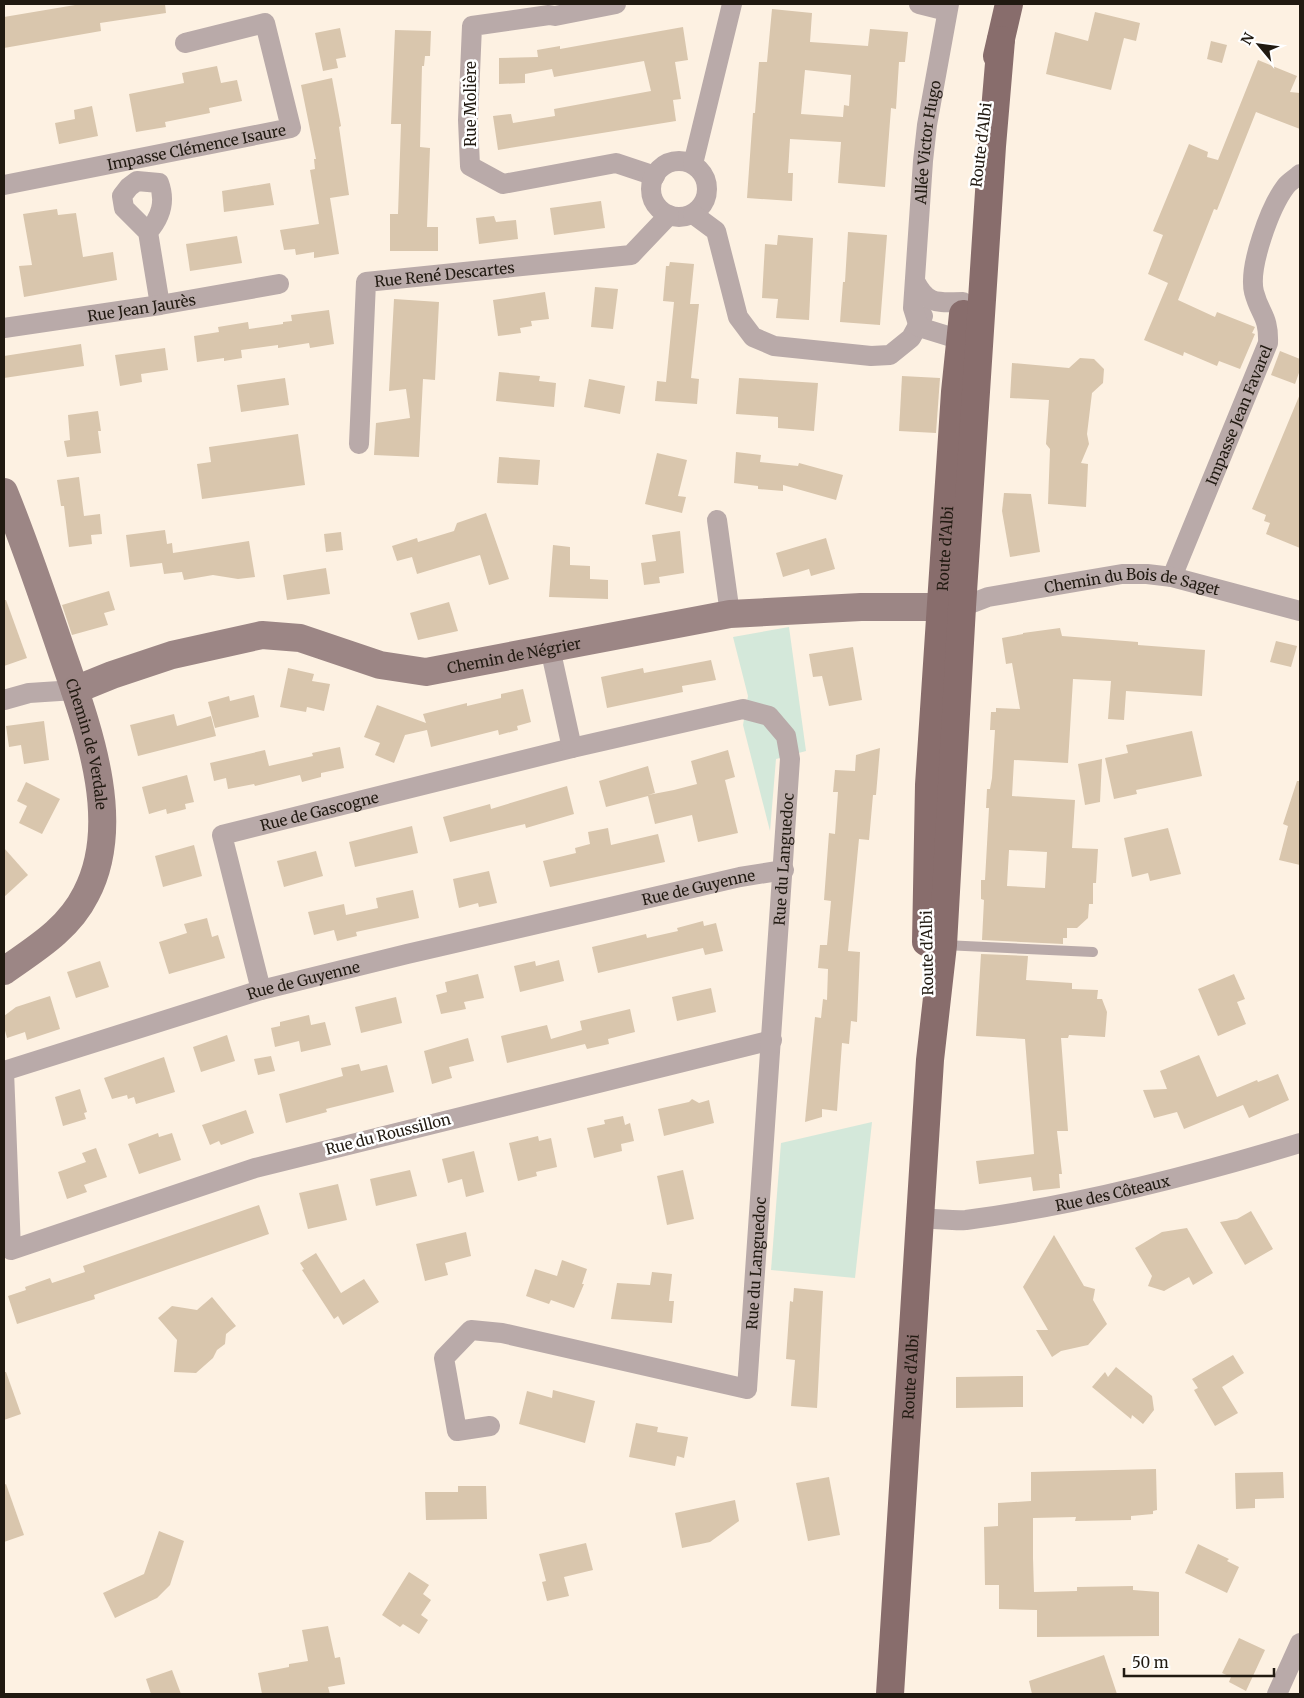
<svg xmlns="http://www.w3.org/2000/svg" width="1304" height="1698" viewBox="0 0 1304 1698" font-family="Merriweather,serif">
<rect width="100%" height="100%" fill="#fdf1e2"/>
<!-- green -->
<g fill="#d4e8da">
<polygon points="789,627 806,751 776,759 770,831 743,725 748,696 733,637"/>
<polygon points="872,1122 855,1278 771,1270 781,1143"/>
</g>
<!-- building -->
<g fill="#d9c6ad" fill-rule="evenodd">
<polygon points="81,4 165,4 166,13 100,23 101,31 4,48 4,17"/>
<path d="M772,9L812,13L810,42L868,46L870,29L908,32L905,62H899L896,109L891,108L885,187L838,183L841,142L790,139L788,173H793L792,201L747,198L753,113H755L759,62H767ZM805,70L851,75L849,106L844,105L843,117L801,114Z"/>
<polygon points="1095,12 1140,23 1136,41 1124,38 1111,90 1046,74 1055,32 1088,41"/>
<polygon points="683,27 688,60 675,62 681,99 673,100 676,121 498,150 493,116 511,114 513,123 555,116 554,109 651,91 644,61 554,77 552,69 525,74 525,83 499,84 499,58 538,57 537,50 560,46 560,49"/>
<polygon points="340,28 346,57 336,59 338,68 323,71 315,33"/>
<polygon points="395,30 431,31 430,56 425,56 424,66 422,66 420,147 430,148 427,227 438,227 438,251 390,251 390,214 398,214 401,124 391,124"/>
<polygon points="1211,41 1227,45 1222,63 1207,59"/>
<polygon points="1258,60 1297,76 1290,92 1300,93 1300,129 1256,112 1217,210 1214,209 1178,300 1215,317 1217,312 1255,327 1252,333 1255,334 1240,369 1219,361 1217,366 1184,352 1183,356 1144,340 1168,283 1148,274 1163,235 1153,231 1189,144 1208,152 1207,157 1218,160"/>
<polygon points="217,66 221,83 237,80 242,101 209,108 210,113 165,122 166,127 136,132 129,94 184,83 182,73"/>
<polygon points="332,78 341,126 339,127 349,195 330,198 339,254 314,258 314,252 296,255 295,249 284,250 280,230 319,224 310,170 315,169 314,159 316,159 301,85"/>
<polygon points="92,106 98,136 59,144 55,123 75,119 74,110"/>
<polygon points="270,183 274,205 224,212 222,191"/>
<polygon points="601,201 605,228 554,235 550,208"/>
<polygon points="57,209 58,215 76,213 83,257 113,252 117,280 24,297 19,266 32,265 23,214"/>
<polygon points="494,216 496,222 516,220 518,239 479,244 476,218"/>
<polygon points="848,232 887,235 880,325 840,322 843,282 845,282"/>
<polygon points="778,235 813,238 809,320 776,318 778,299 762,298 765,244 777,245"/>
<polygon points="237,236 242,263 190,271 186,244"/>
<polygon points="670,262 694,264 690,304 699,304 691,378 699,379 697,404 655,401 657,381 666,382 674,302 663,301 666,266 669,266"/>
<polygon points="595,287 618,289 613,329 591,327"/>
<polygon points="545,292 549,319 531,321 532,326 520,328 521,333 498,336 493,300"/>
<polygon points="394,299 439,302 435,380 423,379 419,457 374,455 376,423 410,418 406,389 389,391"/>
<polygon points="329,310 334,344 310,348 309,343 278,348 278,345 241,350 242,358 224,361 224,358 197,362 194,336 219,332 218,327 248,322 249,329 283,324 283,322 292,321 291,315"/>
<polygon points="81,344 84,366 4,378 4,356"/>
<polygon points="165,348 168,370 141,374 142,382 120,386 115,355"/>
<polygon points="1280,351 1300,359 1300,370 1295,384 1271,375"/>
<polygon points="1080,358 1094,359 1104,369 1103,383 1092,393 1087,434 1089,444 1081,463 1088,464 1086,507 1048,504 1050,449 1046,444 1049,400 1010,398 1012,363 1069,368"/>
<polygon points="499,372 540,376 539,381 556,383 554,407 496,401"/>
<polygon points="902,376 940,378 936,433 899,431"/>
<polygon points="285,378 289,405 241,412 237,385"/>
<polygon points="739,378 818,383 814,431 778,428 778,417 736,414"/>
<polygon points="589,379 625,386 620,414 584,407"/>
<polygon points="1300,394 1300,548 1266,534 1270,523 1264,521 1266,515 1252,509"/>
<polygon points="98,411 101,431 98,431 101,453 67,457 64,441 70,440 68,415"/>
<polygon points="298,434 305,485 202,499 197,464 211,462 209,447"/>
<polygon points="736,452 761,455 760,462 798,466 799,463 843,475 836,500 783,485 783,491 758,489 758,486 734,483"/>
<polygon points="657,453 687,460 678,496 686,497 682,513 645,504"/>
<polygon points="499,457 540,460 538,485 497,483"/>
<polygon points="79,477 84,516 100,514 102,534 91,535 92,544 69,547 64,506 61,506 57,480"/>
<polygon points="1004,493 1031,494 1040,552 1010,557 1002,511"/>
<polygon points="486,513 509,579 489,585 480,555 417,574 412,557 397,561 392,546 417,538 418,542 454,531 457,523"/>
<polygon points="165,530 167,544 172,543 173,553 249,541 255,577 238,579 213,575 184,580 182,572 164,574 162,563 130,567 126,535"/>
<polygon points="680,531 684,573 659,577 660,583 644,585 641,563 656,561 652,535"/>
<polygon points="341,532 343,550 326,552 324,534"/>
<polygon points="826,538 835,569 811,576 809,569 783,577 776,553"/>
<polygon points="553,545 570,547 570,565 590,566 590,579 608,580 608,599 549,597"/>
<polygon points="326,568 330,594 287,600 283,575"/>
<polygon points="109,591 115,610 104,613 108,625 72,635 62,605"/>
<polygon points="4,600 6,600 27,658 4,666"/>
<polygon points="449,602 458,631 418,640 410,613"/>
<path d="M1060,628L1062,636L1138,642V645L1205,650L1202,696L1126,691L1124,720L1108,719L1111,681L1073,679L1068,763L1014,760L1012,796L1075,800L1072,848L1098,849L1096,883H1093V904H1089L1088,918L1077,928H1067V938H1063V944L982,940L984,900L981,899V880H985L989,808H986L987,789H990L992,778L995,730H990L991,712H996V708L1020,709L1012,663L1006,664L1002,638L1023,634V633ZM1009,850L1047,852L1045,888L1007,886Z"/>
<polygon points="1276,641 1297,646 1291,667 1270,662"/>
<polygon points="853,647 862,700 829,706 822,676 813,677 809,654"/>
<polygon points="711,660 716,680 682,686 683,692 607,708 601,677 643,668 644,673"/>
<polygon points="288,668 314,674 312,681 330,684 324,711 307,707 306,712 280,707"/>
<polygon points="523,689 531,722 517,726 518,730 499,735 498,730 431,747 427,730 405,735 394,763 375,755 380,743 364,737 377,705 426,723 423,714 467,703 467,706 501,698 501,694"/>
<polygon points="254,695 259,717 215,728 208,702 229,696 230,701"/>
<polygon points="174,714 177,726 211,716 216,736 138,756 130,725"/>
<polygon points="44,721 49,760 24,764 21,745 9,747 6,726"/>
<polygon points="1192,731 1202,776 1136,790 1137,794 1114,799 1105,758 1128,753 1126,745"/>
<polygon points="340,747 344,768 321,773 321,777 302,782 300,775 255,786 254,784 228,789 226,778 214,781 210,763 265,750 269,766 313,756 312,753"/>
<polygon points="880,748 876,795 873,795 869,840 859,839 848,951 860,952 857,1022 851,1021 849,1044 842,1043 837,1111 822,1109 822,1117 805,1122 815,1017 821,1018 823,999 827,1000 828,969 818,968 820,945 827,945 831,901 824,900 829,833 835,834 838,792 833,792 835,770 855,771 856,755"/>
<polygon points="728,750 735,777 725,780 738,833 698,842 692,815 655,824 648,796 606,807 599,781 648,766 655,793 648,795 674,790 697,784 691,761"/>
<polygon points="1102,759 1100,802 1085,805 1078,764"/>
<polygon points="187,775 194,802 185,804 186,809 167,814 166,809 149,814 142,787"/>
<polygon points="1297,781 1300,781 1300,865 1279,860 1288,826 1283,824"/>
<polygon points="26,782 60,799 42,834 19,823 27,806 17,801"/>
<polygon points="567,786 574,814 526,828 525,824 450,842 443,817 490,804 491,809"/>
<polygon points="412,826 418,853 355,867 349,842"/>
<polygon points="608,828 611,845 658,834 665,862 550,887 543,861 576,853 575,848 590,844 588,832"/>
<polygon points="1168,828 1181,874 1150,881 1148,873 1132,877 1124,838"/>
<polygon points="194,845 202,876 163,887 155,856"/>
<polygon points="4,848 28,875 4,897"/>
<polygon points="316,851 323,876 284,887 277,861"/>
<polygon points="489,871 497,903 479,907 478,903 459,908 453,879"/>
<polygon points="413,890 419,918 356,932 357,936 337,941 334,930 314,935 308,912 344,904 346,915 378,908 376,898"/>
<polygon points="207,918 212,937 218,935 225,958 169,974 159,942 187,933 184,924"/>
<polygon points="703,921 704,926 716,923 723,951 705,955 703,948 598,973 592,947 646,934 647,938 678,931 677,928"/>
<polygon points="981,954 1028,956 1026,980 1072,983 1072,989 1098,990 1097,999 1102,999 1107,1012 1105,1037 1069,1035 1068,1038 1061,1038 1068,1131 1057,1131 1062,1174 1059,1174 1060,1188 1033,1191 1031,1177 979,1184 976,1161 1034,1154 1025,1039 976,1036"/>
<polygon points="559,960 564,981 520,992 514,966 535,961 536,966"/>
<polygon points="100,961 109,987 76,998 67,972"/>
<polygon points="478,974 484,998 464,1002 466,1009 441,1014 436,995 447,992 445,982"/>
<polygon points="1234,974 1245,999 1237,1002 1246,1024 1218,1036 1198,989"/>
<polygon points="711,988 716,1012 677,1021 672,997"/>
<polygon points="50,996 60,1029 27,1040 25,1032 7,1038 4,1027 4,1016 16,1007"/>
<polygon points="396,997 402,1023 361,1033 355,1007"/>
<polygon points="630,1009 635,1032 608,1039 609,1044 587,1049 585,1044 507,1063 501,1036 547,1025 551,1039 582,1030 580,1021"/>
<polygon points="309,1015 311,1025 325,1022 331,1045 301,1052 299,1041 275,1047 271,1028 280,1026 280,1022"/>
<polygon points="227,1035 235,1061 201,1072 193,1047"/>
<polygon points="468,1038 474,1061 449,1067 452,1078 432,1084 424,1051"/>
<polygon points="1199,1055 1217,1097 1257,1080 1258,1082 1278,1074 1289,1100 1249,1118 1243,1105 1184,1129 1177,1112 1154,1118 1143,1090 1167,1089 1160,1071"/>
<polygon points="271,1056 275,1071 258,1075 254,1059"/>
<polygon points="164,1057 175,1092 136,1104 134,1097 128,1099 127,1095 112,1099 104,1078"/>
<polygon points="359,1064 361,1071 387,1065 394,1092 326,1109 327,1112 286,1123 279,1094 343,1076 341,1068"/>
<polygon points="80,1089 87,1112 84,1113 86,1119 63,1126 55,1097"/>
<polygon points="692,1099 699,1103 709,1100 714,1123 664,1136 658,1109 689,1102"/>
<polygon points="246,1110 254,1133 221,1145 219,1141 210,1145 202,1125"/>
<polygon points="623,1116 625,1125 630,1123 634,1141 621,1144 622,1151 594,1158 587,1128 605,1124 604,1120"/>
<polygon points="158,1133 159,1137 172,1133 181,1160 139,1174 128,1144"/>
<polygon points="538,1136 539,1141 551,1138 557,1167 536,1172 537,1176 518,1181 509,1143"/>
<polygon points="96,1148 107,1177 84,1185 87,1192 67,1199 58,1172 86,1162 82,1153"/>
<polygon points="474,1151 484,1192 466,1197 462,1179 448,1183 442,1159"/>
<polygon points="410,1170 417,1196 376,1206 370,1179"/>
<polygon points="683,1170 694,1219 667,1225 657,1176"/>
<polygon points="338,1184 347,1220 308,1229 299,1193"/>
<polygon points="259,1205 269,1234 94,1295 95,1299 17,1324 8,1296 26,1290 25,1287 50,1278 52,1283 85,1272 83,1266"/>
<polygon points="1251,1211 1273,1249 1245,1265 1220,1222 1237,1219"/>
<polygon points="1187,1228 1213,1273 1193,1285 1189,1277 1164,1291 1148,1286 1152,1276 1135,1248 1162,1232"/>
<polygon points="466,1232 471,1256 445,1263 448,1275 425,1281 416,1244"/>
<polygon points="1054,1235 1084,1286 1095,1289 1093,1300 1107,1324 1088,1345 1061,1351 1052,1357 1036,1330 1048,1330 1023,1287"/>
<polygon points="316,1253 341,1293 364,1279 379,1302 343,1325 338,1316 334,1319 302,1270 304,1269 300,1263"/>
<polygon points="562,1260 587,1269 582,1284 584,1284 574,1308 551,1300 549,1304 526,1296 535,1269 557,1276"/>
<polygon points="652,1272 672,1274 669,1301 674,1301 672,1323 611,1319 617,1283 650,1285"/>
<polygon points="794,1288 823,1291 817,1408 791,1406 795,1360 786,1359 790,1301 793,1302"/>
<polygon points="212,1297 236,1326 226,1334 225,1344 217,1350 213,1358 196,1373 174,1372 177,1340 158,1318 172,1306 197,1310"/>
<polygon points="1233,1355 1244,1373 1222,1387 1238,1413 1215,1426 1194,1390 1198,1388 1192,1379"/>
<polygon points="1116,1367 1152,1396 1154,1410 1143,1424 1132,1415 1131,1419 1092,1387 1105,1372 1108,1377"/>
<polygon points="4,1372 6,1372 21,1414 4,1420"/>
<polygon points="1023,1376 1023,1407 956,1408 956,1377"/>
<polygon points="553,1390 595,1401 585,1443 519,1424 527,1391 552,1398"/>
<polygon points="636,1423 658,1427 657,1432 688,1437 684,1458 677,1456 675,1466 629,1457"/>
<polygon points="1156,1469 1157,1510 1153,1511 1153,1514 1131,1516 1131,1520 1075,1521 1076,1517 1033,1518 1033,1558 1034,1592 1077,1591 1077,1587 1133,1586 1133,1590 1159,1592 1159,1636 1037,1637 1037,1610 999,1609 999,1585 985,1585 984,1527 998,1526 998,1503 1031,1501 1031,1472"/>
<polygon points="1283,1472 1284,1498 1255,1499 1255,1508 1236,1509 1235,1473"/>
<polygon points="829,1477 840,1535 808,1541 796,1483"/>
<polygon points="6,1484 24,1535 4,1542 4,1485"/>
<polygon points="458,1486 486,1486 487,1519 426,1520 425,1492 458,1492"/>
<polygon points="735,1500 739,1521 710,1542 682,1548 675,1513"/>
<polygon points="159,1531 184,1541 170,1585 157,1598 115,1618 103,1593 144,1574"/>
<polygon points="586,1543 593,1570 564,1577 569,1596 547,1601 542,1582 546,1581 539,1554"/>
<polygon points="1198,1544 1229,1559 1227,1561 1239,1567 1227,1593 1185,1573"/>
<polygon points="409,1572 429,1585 423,1594 431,1600 421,1615 428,1620 419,1634 403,1624 400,1627 382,1615"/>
<polygon points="328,1626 335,1658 340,1657 345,1684 328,1687 330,1694 262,1694 258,1673 289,1667 289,1664 308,1661 302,1630"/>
<polygon points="1239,1638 1265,1650 1246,1691 1229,1682 1231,1677 1222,1673"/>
<polygon points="1104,1655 1117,1694 1032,1694 1029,1681"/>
<polygon points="172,1670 181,1694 151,1694 146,1679"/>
</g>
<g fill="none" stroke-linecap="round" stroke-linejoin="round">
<!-- lane -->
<polyline stroke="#b9aaa9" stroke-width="10" points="944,945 1093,952"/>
<!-- street -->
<g stroke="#b9aaa9" stroke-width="20">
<polyline points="616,4 555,16 549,15 472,26 468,120 470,166 503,184 616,163 655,176"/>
<polyline points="919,4 947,11"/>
<circle cx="679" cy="189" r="28"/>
<polyline points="693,164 732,4"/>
<path id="s1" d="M4,185L291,128L265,23L185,43"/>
<polyline points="693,214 716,231 738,317 753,337 774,346 871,356 890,355 911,338 923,316"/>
<path d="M148,232L124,208L122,196L129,187L137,181L159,183C166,202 161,217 148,232L160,305"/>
<path id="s2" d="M915,281C928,306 938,302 963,302L980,318L961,340L919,327L913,308L923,161L927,125L949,4"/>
<path id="s3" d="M4,328L160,305L279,284"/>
<path id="s4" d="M359,444L366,282L631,255L669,215"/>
<polyline points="717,520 730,614"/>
<path id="s5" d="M1172,577L1268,343C1269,316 1260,315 1254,292C1248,267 1270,207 1286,186C1289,182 1296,178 1300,174"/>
<path id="s6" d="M962,607L988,597L1122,574H1147L1172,577L1300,611"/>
<polyline points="4,700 29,693 75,690"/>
<path id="s7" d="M261,990L222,835L572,748"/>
<path id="s8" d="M772,1040L255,1168L11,1250L4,1071L261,990L407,954L740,877L784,870"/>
<path id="s9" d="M920,1219C935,1218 951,1221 966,1220C1079,1205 1191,1176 1300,1143"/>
<path id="s10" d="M490,1426L457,1431L444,1358L471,1330L502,1333L747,1389L790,759L786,736L769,716L743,709L572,748L550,648"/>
<polyline points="1277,1694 1300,1643"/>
</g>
<!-- secondary -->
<g stroke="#9c8685" stroke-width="28">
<path id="s11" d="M4,492C24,541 41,591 58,641C83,716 126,818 86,894C68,930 35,949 4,971"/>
<path id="s12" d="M75,690L112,675L172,655L262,635L300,638L380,665L426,672L730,614L861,607H962"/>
</g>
<!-- primary -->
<g stroke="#886d6c" stroke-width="28">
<polyline points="997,56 1009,4"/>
<path id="s13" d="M926,942L929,785L955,392L963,314"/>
<path id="s14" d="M890,1694L930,1060L943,945L962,607L992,146L1001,40"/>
</g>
</g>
<g text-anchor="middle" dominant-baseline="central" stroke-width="5" stroke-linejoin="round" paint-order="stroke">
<!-- street labels -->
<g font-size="15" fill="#211a11" stroke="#fff">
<text transform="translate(470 104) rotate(-90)">Rue Molière</text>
<text stroke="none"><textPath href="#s2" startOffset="340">Allée Victor Hugo</textPath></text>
<text transform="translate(981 145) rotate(-83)">Route d'Albi</text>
<text stroke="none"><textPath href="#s1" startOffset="196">Impasse Clémence Isaure</textPath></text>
<text stroke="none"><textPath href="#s4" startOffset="241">Rue René Descartes</textPath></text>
<text stroke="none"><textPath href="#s3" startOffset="139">Rue Jean Jaurès</textPath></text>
<text stroke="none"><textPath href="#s5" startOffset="175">Impasse Jean Favarel</textPath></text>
<text stroke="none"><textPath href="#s13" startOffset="394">Route d'Albi</textPath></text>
<text stroke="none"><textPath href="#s6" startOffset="174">Chemin du Bois de Saget</textPath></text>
<text stroke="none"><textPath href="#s12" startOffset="454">Chemin de Négrier</textPath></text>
<text stroke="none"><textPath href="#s11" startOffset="266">Chemin de Verdale</textPath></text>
<text stroke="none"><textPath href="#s7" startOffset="260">Rue de Gascogne</textPath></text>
<text stroke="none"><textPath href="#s10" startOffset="960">Rue du Languedoc</textPath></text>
<text stroke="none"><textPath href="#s8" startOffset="1688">Rue de Guyenne</textPath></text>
<text transform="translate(927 953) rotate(-91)">Route d'Albi</text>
<text stroke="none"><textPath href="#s8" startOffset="1282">Rue de Guyenne</textPath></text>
<text transform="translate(388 1134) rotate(-14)">Rue du Roussillon</text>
<text stroke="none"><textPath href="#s9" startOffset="195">Rue des Côteaux</textPath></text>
<text stroke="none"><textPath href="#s10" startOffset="555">Rue du Languedoc</textPath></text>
<text stroke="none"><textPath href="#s14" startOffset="318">Route d'Albi</textPath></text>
</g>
</g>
<!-- border -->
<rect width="1304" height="1698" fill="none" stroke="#211a11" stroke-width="10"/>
<!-- north arrow -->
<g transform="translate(1259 45) rotate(299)" stroke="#ffffff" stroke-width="4" paint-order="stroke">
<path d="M0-4L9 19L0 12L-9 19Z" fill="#211a11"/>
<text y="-8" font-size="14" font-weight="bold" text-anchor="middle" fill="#211a11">N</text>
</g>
<!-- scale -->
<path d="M1124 1668v8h150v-8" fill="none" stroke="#211a11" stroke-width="2.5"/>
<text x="1132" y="1668" font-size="15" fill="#211a11" stroke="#ffffff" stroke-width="4" paint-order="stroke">50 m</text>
</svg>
